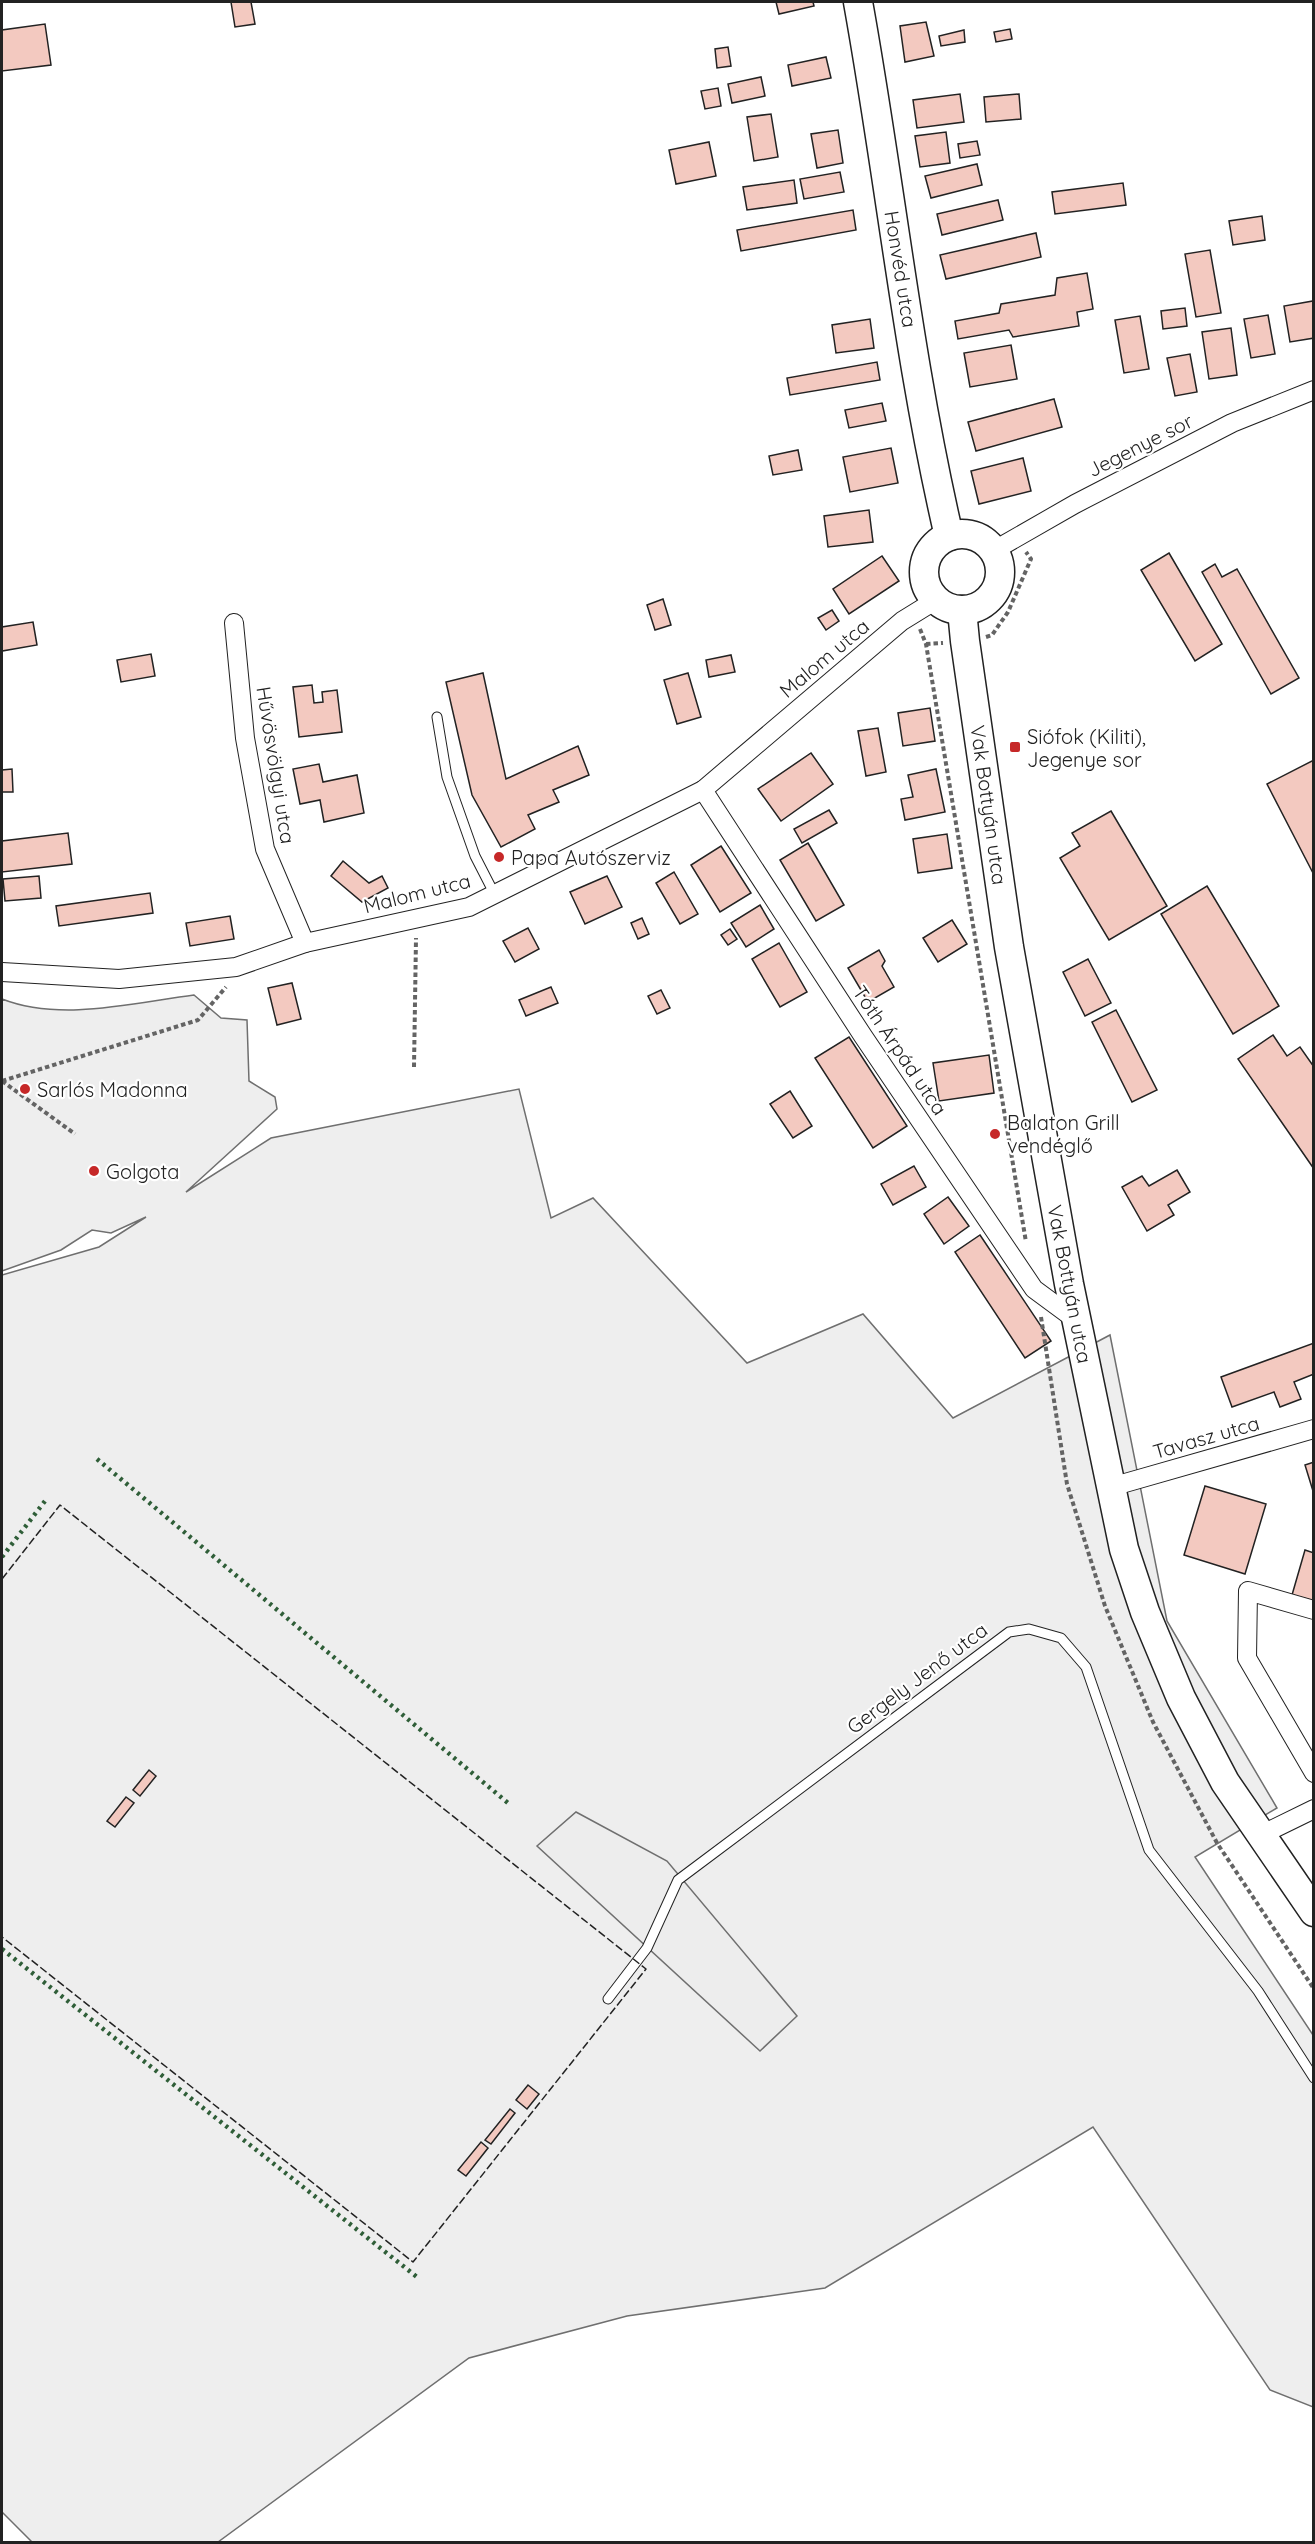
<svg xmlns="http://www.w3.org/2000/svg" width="1315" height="2544" viewBox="0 0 1315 2544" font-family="Quicksand,sans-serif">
<rect width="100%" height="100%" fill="#fff"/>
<!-- green -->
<path fill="#eee" stroke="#6f6f6f" stroke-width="1.5" d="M194,995L221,1018L247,1020L249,1081L275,1097L277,1109L186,1192L271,1138L519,1089L551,1218L593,1198L747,1363L863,1314L953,1418L1110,1335L1167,1621L1277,1808L1195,1857L1313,2035V2407L1270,2390L1093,2127L825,2288L627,2316L469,2358L218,2542H32L2,2512V1275L99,1247L146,1217L111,1233L92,1230L61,1250L2,1271V999C61,1022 133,1003 194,995Z"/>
<!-- parking -->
<polygon fill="#ededed" stroke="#6f6f6f" stroke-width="1.5" points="576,1812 667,1861 797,2016 760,2051 537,1846"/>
<!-- building -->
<g fill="#f3c9c0" stroke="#222" stroke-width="1.5">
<polygon points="231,2 251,2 255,24 235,27"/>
<polygon points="776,2 813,2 814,6 779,14"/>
<polygon points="926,22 934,56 905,62 900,26"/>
<polygon points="45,24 51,65 2,71 2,30"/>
<polygon points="1010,29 1012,39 996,42 994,32"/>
<polygon points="964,30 965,42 941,46 939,36"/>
<polygon points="728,47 731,66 717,68 715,49"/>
<polygon points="826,57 831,78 792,86 788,65"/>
<polygon points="761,77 765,96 732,103 728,84"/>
<polygon points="718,88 721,106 705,109 701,91"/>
<polygon points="960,94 964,122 917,128 913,100"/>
<polygon points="1019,94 1021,119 986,122 984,97"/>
<polygon points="771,114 778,157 754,161 747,117"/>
<polygon points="838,130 843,163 817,168 811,134"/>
<polygon points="946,132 950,163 920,167 915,136"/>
<polygon points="977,141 980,155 960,158 958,144"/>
<polygon points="709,142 716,176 676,184 669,150"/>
<polygon points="977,164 982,185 931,198 925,176"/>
<polygon points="840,172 844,192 804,199 800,179"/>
<polygon points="794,180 797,203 747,210 743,187"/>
<polygon points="1123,183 1126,205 1055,214 1052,192"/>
<polygon points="998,200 1003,220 942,235 937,214"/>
<polygon points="853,210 856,230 741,251 737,230"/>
<polygon points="1262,216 1265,240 1233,245 1229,221"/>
<polygon points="1036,233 1041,257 946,279 940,255"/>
<polygon points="1210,250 1221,313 1196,317 1185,254"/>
<polygon points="1087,273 1093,309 1077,312 1079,326 1013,337 1009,330 958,339 955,321 999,313 1001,304 1055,295 1057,278"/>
<polygon points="1313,301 1314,338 1290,342 1284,306"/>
<polygon points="1185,308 1187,326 1163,329 1161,311"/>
<polygon points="1268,315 1275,354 1251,358 1244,319"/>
<polygon points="1140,316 1149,369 1124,373 1115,320"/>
<polygon points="870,319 874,348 836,353 832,325"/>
<polygon points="1231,328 1237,375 1209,379 1202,332"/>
<polygon points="1011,345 1017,379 970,387 964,353"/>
<polygon points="1190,354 1197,392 1175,396 1167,358"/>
<polygon points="877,362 880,380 790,395 787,378"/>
<polygon points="1054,399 1062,427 976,451 968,422"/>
<polygon points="882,403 886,421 849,428 845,410"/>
<polygon points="891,448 898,483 850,492 843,457"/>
<polygon points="798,450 802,470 773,475 769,456"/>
<polygon points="1023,458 1031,491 979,504 971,471"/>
<polygon points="869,510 873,542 828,547 824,516"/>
<polygon points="1169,553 1222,644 1195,661 1141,570"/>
<polygon points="882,556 899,581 849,614 833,589"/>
<polygon points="1215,564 1222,577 1237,569 1299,678 1271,694 1202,572"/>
<polygon points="663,599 671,625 655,630 647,605"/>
<polygon points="832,610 839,621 826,630 818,618"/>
<polygon points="33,622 37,645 2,651 2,627"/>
<polygon points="151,654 155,676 121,682 117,660"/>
<polygon points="731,655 735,672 709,677 706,660"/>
<polygon points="483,673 506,779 578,746 589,775 553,790 559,802 528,815 535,829 501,847 472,795 446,682"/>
<polygon points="688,673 701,717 677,724 664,680"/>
<polygon points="312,685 314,703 323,702 322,692 337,690 342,732 299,737 293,687"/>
<polygon points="930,708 935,741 903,746 898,713"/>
<polygon points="878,728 886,772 866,776 858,731"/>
<polygon points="811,753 833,784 781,821 758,789"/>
<polygon points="1314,760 1314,875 1267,784"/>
<polygon points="319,764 323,782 357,775 364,813 324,822 320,800 300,804 293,769"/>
<polygon points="12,769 13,792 2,792 2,770"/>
<polygon points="936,769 945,812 905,820 901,799 913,797 908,775"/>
<polygon points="829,810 837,823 802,843 794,829"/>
<polygon points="1111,811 1167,906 1109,940 1060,858 1080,846 1072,833"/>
<polygon points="68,833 72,864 2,872 2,841"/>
<polygon points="947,834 952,868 918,873 913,839"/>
<polygon points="808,843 844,905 816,921 780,860"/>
<polygon points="721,846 751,893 720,912 691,865"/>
<polygon points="343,861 369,883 382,876 388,888 362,902 331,876"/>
<polygon points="674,872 698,914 680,924 656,883"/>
<polygon points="39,876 41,898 5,901 3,879"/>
<polygon points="607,876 622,907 585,924 570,892"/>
<polygon points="1207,886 1279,1006 1233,1034 1161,914"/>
<polygon points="150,893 153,913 59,926 56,906"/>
<polygon points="760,905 774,929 746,947 731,923"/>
<polygon points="230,916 234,939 190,946 186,923"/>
<polygon points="642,918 649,934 638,939 631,923"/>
<polygon points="952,920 967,944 938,962 923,938"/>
<polygon points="528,928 539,949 515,962 503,941"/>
<polygon points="730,929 737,939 728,945 721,935"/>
<polygon points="779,943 807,992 780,1007 752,959"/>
<polygon points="879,950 885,961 882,966 894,987 868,1002 848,968"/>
<polygon points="1088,959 1111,1003 1085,1016 1063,972"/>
<polygon points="292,983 301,1019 277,1025 268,988"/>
<polygon points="551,987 558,1003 526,1016 519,1000"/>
<polygon points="661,990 670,1008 657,1014 648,996"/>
<polygon points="1116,1010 1157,1090 1132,1102 1092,1022"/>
<polygon points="1273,1035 1287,1056 1300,1047 1314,1067 1314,1169 1238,1059"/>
<polygon points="849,1037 907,1126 873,1148 815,1058"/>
<polygon points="989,1055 994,1093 939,1101 933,1063"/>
<polygon points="790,1091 812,1126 793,1138 770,1104"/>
<polygon points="914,1166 926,1187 893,1205 881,1184"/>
<polygon points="1177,1170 1190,1192 1168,1205 1174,1215 1147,1231 1122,1187 1142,1176 1149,1186"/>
<polygon points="948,1197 969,1226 944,1244 924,1214"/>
<polygon points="980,1235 1051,1341 1025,1358 955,1252"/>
<polygon points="1314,1343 1314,1374 1294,1382 1301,1399 1280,1407 1274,1392 1232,1407 1221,1377"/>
<polygon points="1314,1462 1314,1490 1313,1491 1305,1465"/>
<polygon points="1205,1486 1266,1504 1245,1574 1184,1555"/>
<polygon points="1305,1550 1314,1553 1314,1601 1292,1595"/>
<polygon points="149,1770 156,1776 140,1796 133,1790"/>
<polygon points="126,1797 134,1803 115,1827 107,1821"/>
<polygon points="528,2085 539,2094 527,2109 516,2100"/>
<polygon points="510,2109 515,2113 491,2144 485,2140"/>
<polygon points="481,2142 488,2148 466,2176 458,2170"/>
</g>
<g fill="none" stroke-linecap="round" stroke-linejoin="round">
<!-- service casing -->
<g stroke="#222" stroke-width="11">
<g id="service">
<polyline points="437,717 447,777 475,856 495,895"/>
<polyline points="608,1999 647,1948 678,1880 1009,1632 1029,1629 1061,1638 1086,1667 1149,1850 1258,1991 1314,2078"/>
</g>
</g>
<!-- minor casing -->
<g stroke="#222" stroke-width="20">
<g id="minor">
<polyline points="993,551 1075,504 1232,423 1314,390"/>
<polyline points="234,623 245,738 265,849 305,943"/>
<polyline points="703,790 863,1036 1034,1289 1076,1320"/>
<polyline points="2,972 119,979 236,967 305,943 469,907 703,790 902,621 936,600"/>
<polyline points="1111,1487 1314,1429"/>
<polyline points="1314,1610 1248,1591 1247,1658 1314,1773"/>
<polyline points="1261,1835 1314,1809"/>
</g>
</g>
<!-- primary casing -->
<g stroke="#222" stroke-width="31">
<g id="primary">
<path d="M858,2C890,179 908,360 949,536"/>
<circle cx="962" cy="572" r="38"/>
<polyline points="962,610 965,641 1009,947 1069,1284 1124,1549 1145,1612 1181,1698 1225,1782 1314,1912"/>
</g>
</g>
<!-- path -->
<g stroke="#646464" stroke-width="4" stroke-dasharray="4.5 3" stroke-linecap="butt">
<polyline points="920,629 926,644 1026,1242"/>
<polyline points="986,637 992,635 1008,612 1031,559 1026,552"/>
<polyline points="926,644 943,643"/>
<polyline points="414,1067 416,938"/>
<polyline points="2,1081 198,1020 226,987"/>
<polyline points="2,1081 75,1134"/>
<polyline points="1041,1317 1067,1484 1105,1606 1153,1722 1217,1843 1314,1989"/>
</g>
<!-- service -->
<use href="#service" stroke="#fff" stroke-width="9"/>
<!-- minor -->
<use href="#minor" stroke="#fff" stroke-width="18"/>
<!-- primary -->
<use href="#primary" stroke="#fff" stroke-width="28"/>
<!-- hedge -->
<g stroke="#2f5e38" stroke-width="4.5" stroke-dasharray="3 4.5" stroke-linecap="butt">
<polyline points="97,1459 508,1803"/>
<polyline points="2,1557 45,1501"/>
<polyline points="2,1949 417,2277"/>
</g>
<!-- fence -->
<polyline stroke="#222" stroke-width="1.5" stroke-dasharray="8 3" stroke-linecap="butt" points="2,1579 60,1505 646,1969 413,2262 2,1937"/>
</g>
<!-- markers -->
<g fill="#c62828" stroke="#fff" stroke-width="2">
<rect x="1009" y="741" width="12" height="12" rx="3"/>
<circle cx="499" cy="857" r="6"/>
<circle cx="25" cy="1089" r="6"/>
<circle cx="995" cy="1134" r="6"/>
<circle cx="94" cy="1171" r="6"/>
</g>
<g text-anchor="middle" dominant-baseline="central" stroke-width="4.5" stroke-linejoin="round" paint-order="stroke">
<!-- street labels -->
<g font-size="20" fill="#222" stroke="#fff">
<text transform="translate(901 269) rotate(81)">Honvéd utca</text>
<text transform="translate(1140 445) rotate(-27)">Jegenye sor</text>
<text transform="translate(824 658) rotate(-40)">Malom utca</text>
<text transform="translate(276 765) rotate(81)">Hűvösvölgyi utca</text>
<text transform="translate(989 805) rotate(82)">Vak Bottyán utca</text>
<text transform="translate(417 893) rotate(-14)">Malom utca</text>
<text transform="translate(900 1050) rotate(56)">Tóth Árpád utca</text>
<text transform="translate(1070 1284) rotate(79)">Vak Bottyán utca</text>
<text transform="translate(1206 1437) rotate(-16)">Tavasz utca</text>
<text transform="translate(917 1678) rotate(-37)">Gergely Jenő utca</text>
</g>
<!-- poi labels -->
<g font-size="20" fill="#222" stroke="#fff" text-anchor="start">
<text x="1027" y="736">Siófok (Kiliti),<tspan x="1027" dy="23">Jegenye sor</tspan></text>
<text x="511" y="857">Papa Autószerviz</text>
<text x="37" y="1089">Sarlós Madonna</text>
<text x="1007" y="1122">Balaton Grill<tspan x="1007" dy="23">vendéglő</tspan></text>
<text x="106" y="1171">Golgota</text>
</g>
</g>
<!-- border -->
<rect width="1315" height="2544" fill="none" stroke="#222222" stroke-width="6"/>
</svg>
